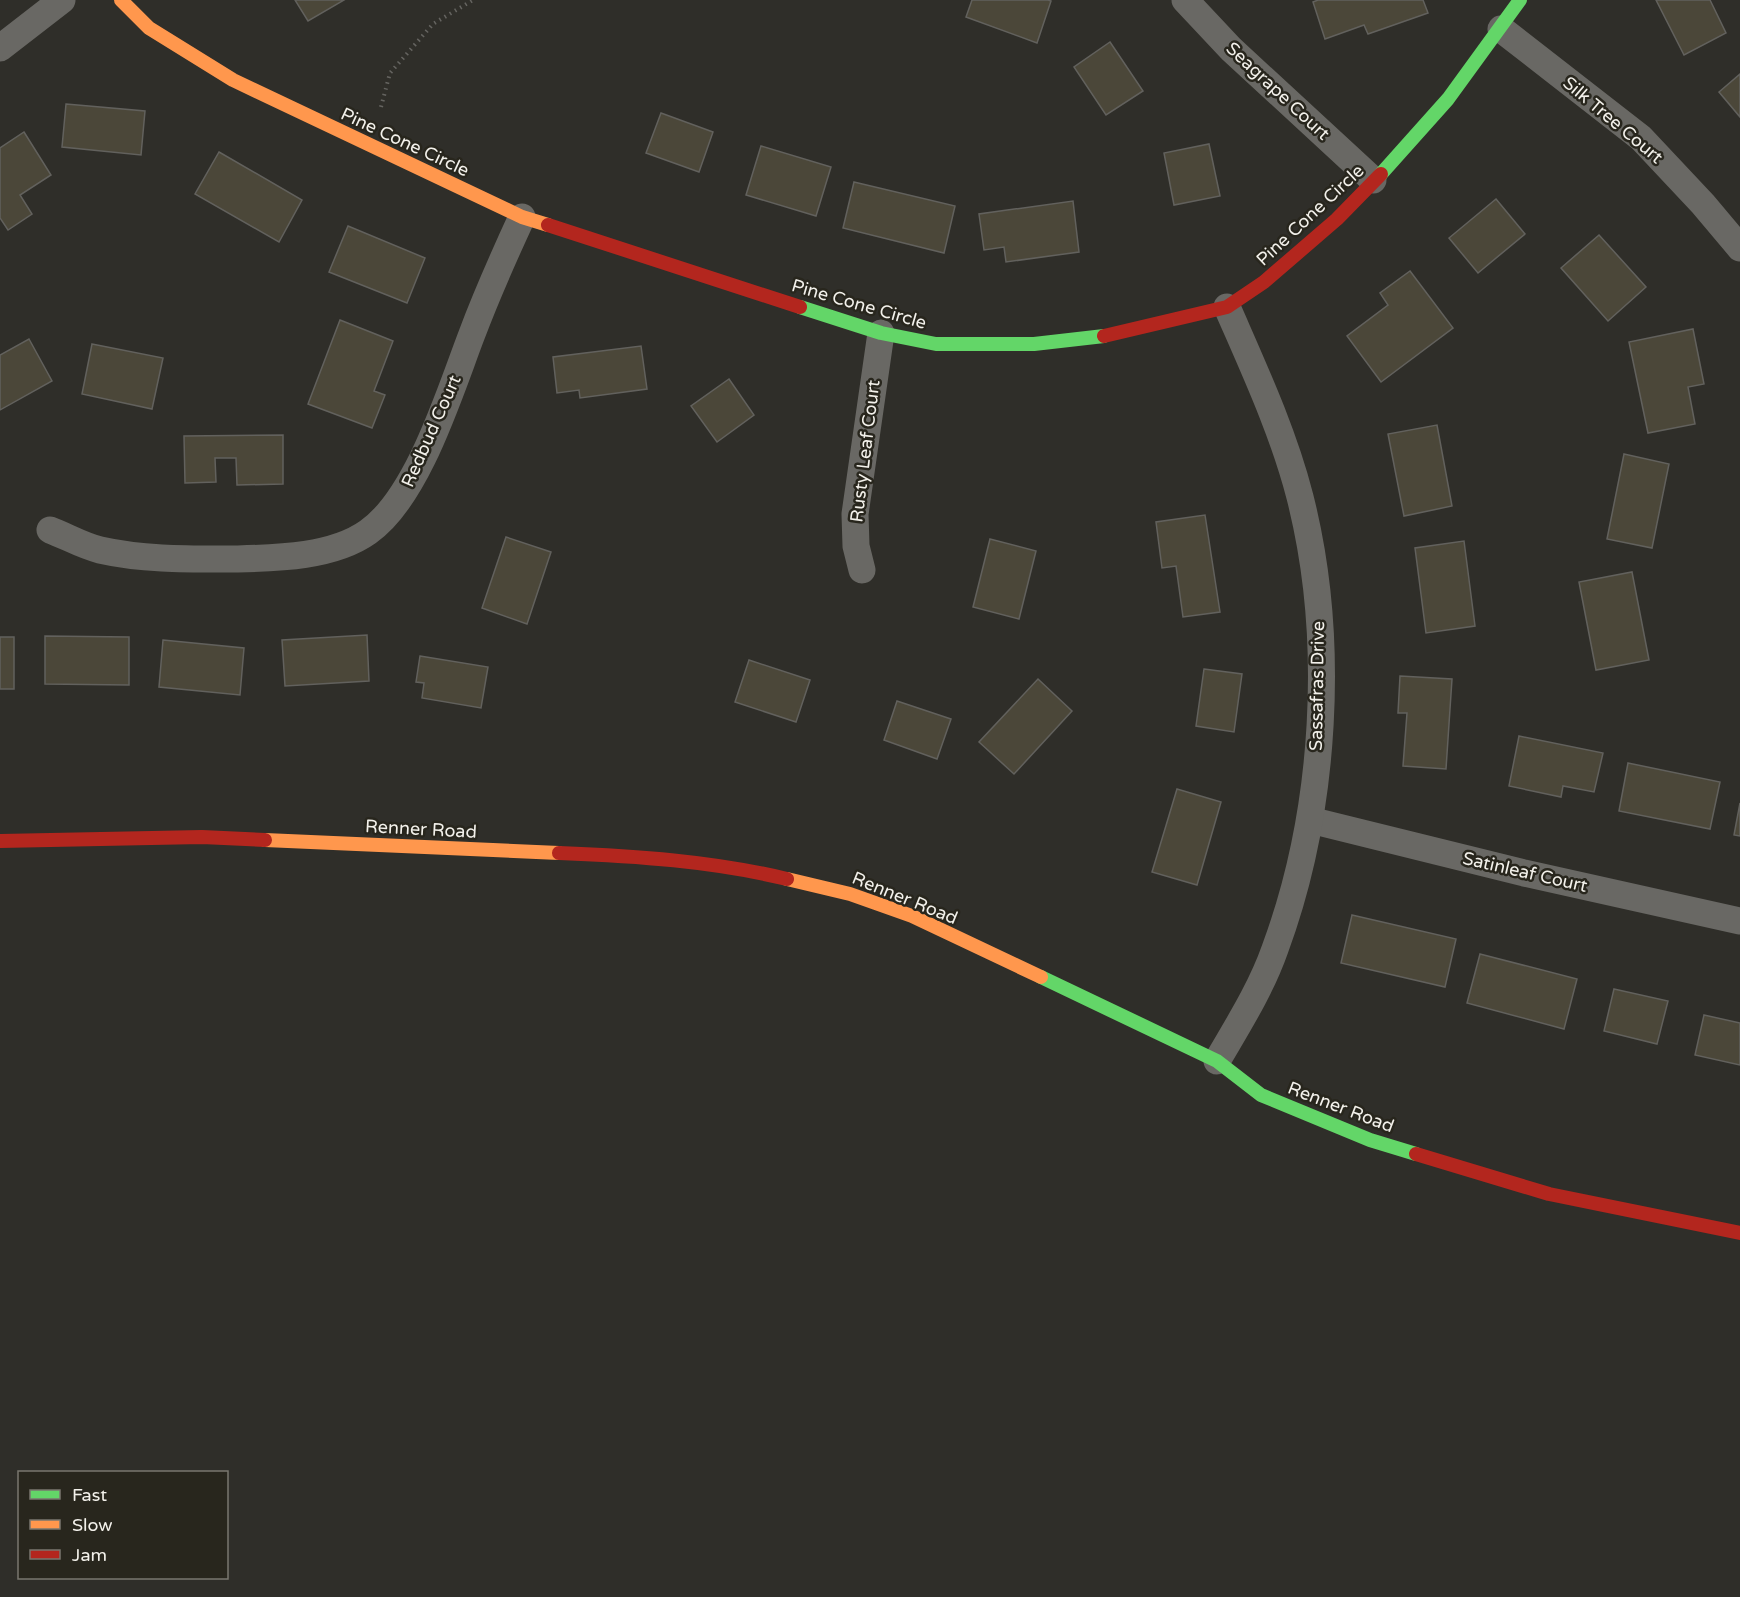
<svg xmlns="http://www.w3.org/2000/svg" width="1740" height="1597" viewBox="0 0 1740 1597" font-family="'Varela Round',sans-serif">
<rect width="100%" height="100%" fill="#2f2e29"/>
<!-- building -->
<g fill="#4b4739" stroke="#62615d" stroke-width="1.5">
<polygon points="295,0 344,0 308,21"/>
<polygon points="972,0 1048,0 1051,1 1037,43 966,17"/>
<polygon points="1318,0 1423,0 1428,13 1368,34 1364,25 1325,39 1313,2"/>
<polygon points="1656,0 1710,0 1726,33 1684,55"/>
<polygon points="1110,42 1143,91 1106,115 1074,67"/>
<polygon points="1740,74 1740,117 1719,92"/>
<polygon points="66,104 145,111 141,155 62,147"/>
<polygon points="661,113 713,132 699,172 646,153"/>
<polygon points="24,132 51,175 20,195 32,214 8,230 0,218 0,148"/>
<polygon points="1209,144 1220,196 1174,205 1164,153"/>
<polygon points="761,146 831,167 816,216 746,195"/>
<polygon points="219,152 302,200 279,242 195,194"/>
<polygon points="854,182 955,206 944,253 843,228"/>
<polygon points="1496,199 1525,234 1478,273 1449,238"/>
<polygon points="1073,201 1079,252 1006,262 1004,247 984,250 979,214"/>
<polygon points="348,226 425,258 407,303 329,272"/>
<polygon points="1599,235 1646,287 1608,321 1561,268"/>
<polygon points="1410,271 1453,328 1381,382 1347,336 1388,305 1380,293"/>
<polygon points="340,320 393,341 374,391 385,395 372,428 308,404"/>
<polygon points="1693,329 1704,384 1688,387 1695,424 1648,433 1629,342"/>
<polygon points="29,339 52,381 0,410 0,355"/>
<polygon points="92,344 163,358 152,409 82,394"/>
<polygon points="641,346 647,389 580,398 579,390 557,393 553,357"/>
<polygon points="729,379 754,415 717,442 691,406"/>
<polygon points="1437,425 1452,506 1404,516 1388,434"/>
<polygon points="283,435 283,484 237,485 236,458 215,458 216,482 185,483 184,436"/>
<polygon points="1624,454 1669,464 1652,548 1607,539"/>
<polygon points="1205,515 1220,612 1183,617 1176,566 1162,568 1156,522"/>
<polygon points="506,537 551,552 527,624 482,608"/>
<polygon points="990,539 1036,551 1019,619 973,607"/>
<polygon points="1464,541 1475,626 1426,633 1415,548"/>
<polygon points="1632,572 1649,660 1596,670 1579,582"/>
<polygon points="367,635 369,681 285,686 282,640"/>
<polygon points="45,636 129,637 129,685 45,684"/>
<rect x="0" y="637" width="14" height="52"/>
<polygon points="163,640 244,648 240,695 159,687"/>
<polygon points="420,656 488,667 481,708 422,698 424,683 416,682"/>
<polygon points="749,660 810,680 796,722 735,702"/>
<polygon points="1204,669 1242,674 1234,732 1196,726"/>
<polygon points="1400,676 1452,679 1446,769 1403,766 1407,713 1398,713"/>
<polygon points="1038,679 1072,711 1014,774 979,742"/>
<polygon points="897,701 951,719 937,759 884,740"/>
<polygon points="1519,736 1603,753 1594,792 1563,786 1561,797 1509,786"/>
<polygon points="1628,763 1720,782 1710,829 1619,811"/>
<polygon points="1177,789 1221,802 1197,885 1152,872"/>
<polygon points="1740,803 1740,836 1734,835"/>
<polygon points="1352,915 1456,939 1445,987 1341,963"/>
<polygon points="1480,954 1577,979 1564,1029 1467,1003"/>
<polygon points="1614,989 1668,1001 1657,1044 1604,1031"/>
<polygon points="1704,1015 1740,1023 1740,1065 1695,1055"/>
</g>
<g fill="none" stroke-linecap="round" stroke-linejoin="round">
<!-- path -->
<polyline stroke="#656460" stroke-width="4" stroke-dasharray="1.5 4.5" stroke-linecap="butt" points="381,107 390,73 433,24 473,0"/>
<!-- street -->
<g stroke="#696864" stroke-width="27">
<polyline points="1185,0 1231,49 1373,180"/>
<polyline points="1501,29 1641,138 1703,204 1740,248"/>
<polyline points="0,48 62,0"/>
<path d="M50,530C66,536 83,546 100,550C144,560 191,559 236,559C277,558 333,557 368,532C418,497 450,391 472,334C487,294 504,256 522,217"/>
<polyline points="862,570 856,546 855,514 881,333"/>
<polyline points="1310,820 1524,873 1740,921"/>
<path d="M1217,1061C1238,1025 1261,989 1275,949C1326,811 1336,639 1300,497C1283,431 1254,369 1227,307"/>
</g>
<!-- fast -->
<g stroke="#63d668" stroke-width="14">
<polyline points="1381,174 1448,99 1520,0"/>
<polyline points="800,307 881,333 936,344 1034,344 1104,336"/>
<polyline points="1041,977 1217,1061 1261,1095 1370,1140 1416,1154"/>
</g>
<!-- slow -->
<g stroke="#ff974d" stroke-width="14">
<polyline points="121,0 149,28 233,80 522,217 548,225"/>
<polyline points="265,840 559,853"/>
<polyline points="787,879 850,894 912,916 1041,977"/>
</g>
<!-- jam -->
<g stroke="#b3261e" stroke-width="14">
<polyline points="548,225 800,307"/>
<polyline points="1104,336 1227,307 1264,282 1337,219 1381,174"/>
<polyline points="0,841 202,837 265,840"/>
<path d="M559,853C636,856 712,861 787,879"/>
<polyline points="1416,1154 1549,1194 1740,1233"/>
</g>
</g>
<g text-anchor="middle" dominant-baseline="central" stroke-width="5" stroke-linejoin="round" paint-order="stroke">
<!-- street labels -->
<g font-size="18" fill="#f3f1eb" stroke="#28261d">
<text transform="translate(1278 91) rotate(43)">Seagrape Court</text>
<text transform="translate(1613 120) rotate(40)">Silk Tree Court</text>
<text transform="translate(405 142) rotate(25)">Pine Cone Circle</text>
<text transform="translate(1310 215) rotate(-43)">Pine Cone Circle</text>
<text transform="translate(859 304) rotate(16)">Pine Cone Circle</text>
<text transform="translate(431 431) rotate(-66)">Redbud Court</text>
<text transform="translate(865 451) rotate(-83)">Rusty Leaf Court</text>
<text transform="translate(1317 686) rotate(-89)">Sassafras Drive</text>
<text transform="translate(421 829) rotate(3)">Renner Road</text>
<text transform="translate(1525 872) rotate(13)">Satinleaf Court</text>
<text transform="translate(905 898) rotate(22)">Renner Road</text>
<text transform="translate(1341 1107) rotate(21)">Renner Road</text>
</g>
</g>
<!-- legend -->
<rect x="18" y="1471" width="210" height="108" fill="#28261d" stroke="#79776f" stroke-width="1.5"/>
<rect x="30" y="1490" width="30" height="9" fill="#63d668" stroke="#79776f" stroke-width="1.5"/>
<text x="72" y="1501" font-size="18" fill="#f3f1eb">Fast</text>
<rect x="30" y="1520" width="30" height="9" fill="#ff974d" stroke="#79776f" stroke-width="1.5"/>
<text x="72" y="1531" font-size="18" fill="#f3f1eb">Slow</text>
<rect x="30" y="1550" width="30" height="9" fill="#b3261e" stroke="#79776f" stroke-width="1.5"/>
<text x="72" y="1561" font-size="18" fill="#f3f1eb">Jam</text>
</svg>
